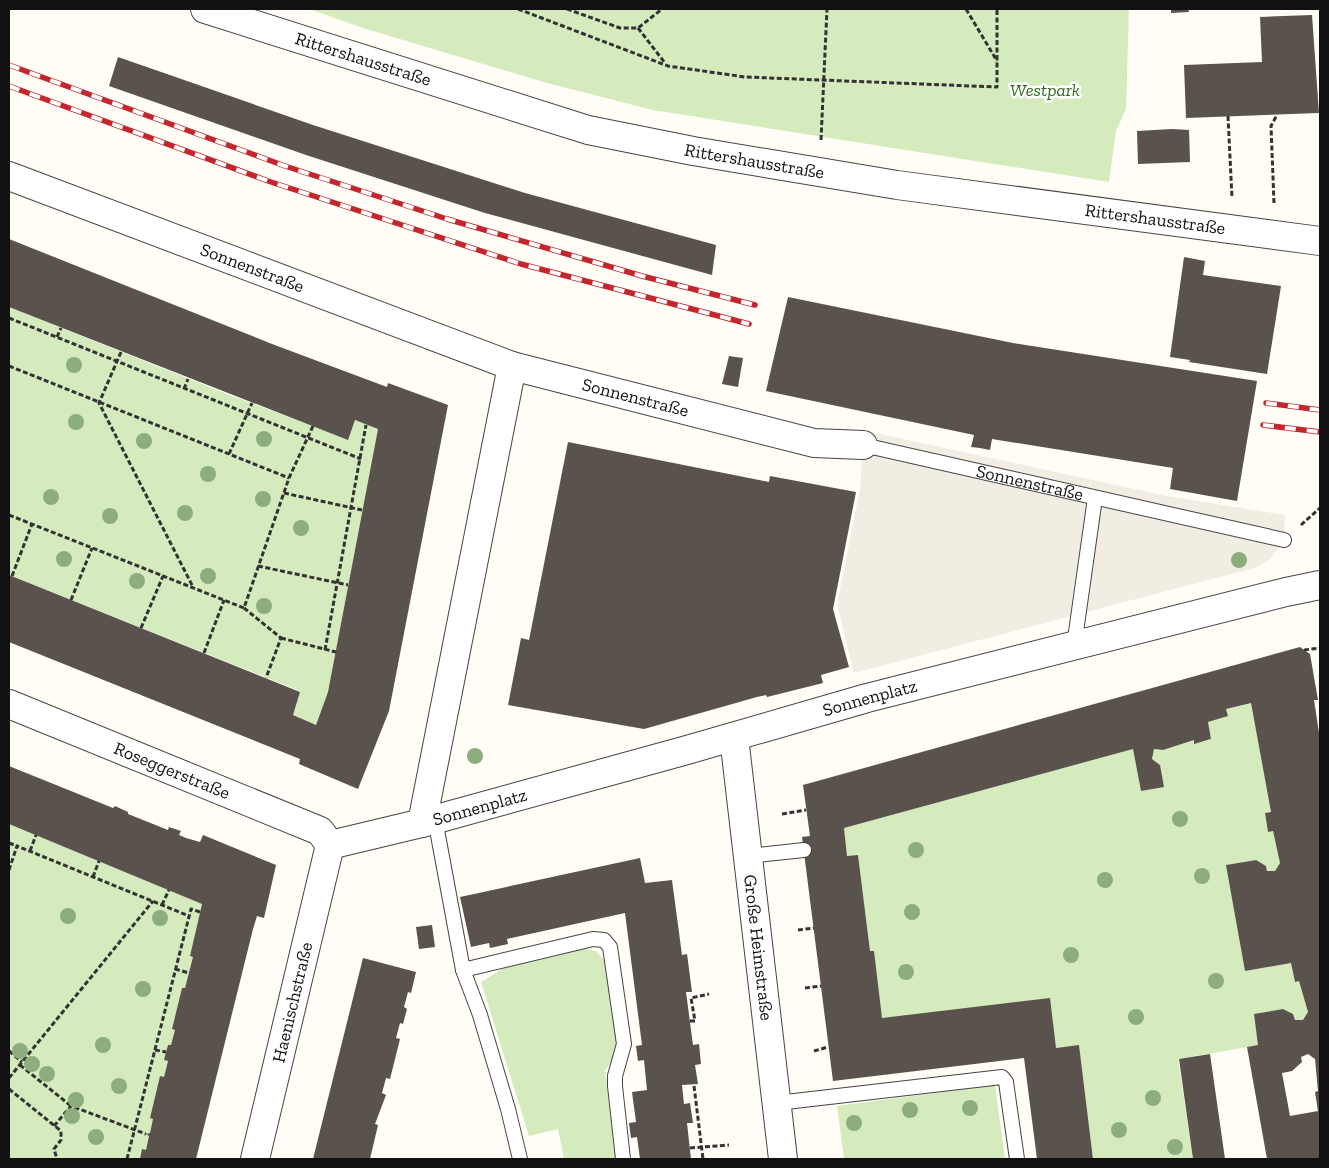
<svg xmlns="http://www.w3.org/2000/svg" width="1329" height="1168" viewBox="0 0 1329 1168" font-family="'Zilla Slab',serif">
<rect width="100%" height="100%" fill="#fffdf5"/>
<!-- green -->
<g fill="#d5ebbd">
<polygon points="309,9 1129,9 1126,109 1116,131 1109,182 653,110 547,83 363,28"/>
<polygon points="9,307 227,394 313,426 355,420 378,429 328,692 316,725 293,715 300,691 9,575"/>
<polygon points="1251,703 1271,812 1265,813 1268,832 1273,831 1280,863 1275,871 1267,871 1266,866 1256,860 1227,865 1245,971 1291,963 1295,982 1299,981 1308,1012 1303,1020 1295,1020 1293,1014 1283,1009 1254,1014 1259,1045 1178,1059 1193,1159 1093,1159 1079,1046 1056,1048 882,1018 870,951 858,855 847,856 844,828 1133,749 1141,791 1163,787 1160,765 1152,759 1154,749 1163,750 1194,740 1195,743 1211,740 1208,722 1228,716 1226,709"/>
<polygon points="9,824 202,904 190,956 193,957 185,988 182,988 172,1029 175,1030 172,1045 168,1045 164,1060 168,1061 164,1077 160,1076 150,1117 153,1119 150,1133 146,1134 149,1136 146,1150 142,1150 140,1159 9,1159"/>
<polygon points="580,948 596,951 608,965 617,1050 614,1059 605,1070 616,1159 564,1159 558,1129 529,1136 481,982 512,963"/>
<polygon points="995,1085 1005,1159 844,1159 837,1106"/>
</g>
<!-- plaza -->
<polygon fill="#f1ede2" points="866,431 1167,496 1285,515 1284,540 1270,559 1258,567 854,673 837,604 860,489 863,445"/>
<!-- building -->
<g fill="#5a524d" fill-rule="evenodd">
<polygon points="1171,9 1188,9 1189,12 1171,13"/>
<polygon points="1312,15 1319,113 1186,118 1184,65 1262,62 1260,17"/>
<polygon points="118,57 313,125 525,193 716,245 712,275 485,213 306,155 109,86"/>
<polygon points="1172,129 1189,130 1190,162 1138,164 1137,131"/>
<polygon points="9,239 272,344 387,387 388,383 448,405 389,711 358,789 299,764 300,759 9,642 9,575 300,692 293,715 316,725 328,692 378,429 355,420 348,440 9,307"/>
<polygon points="1184,257 1205,261 1203,275 1281,286 1267,374 1189,362 1190,360 1170,357"/>
<polygon points="788,297 1013,343 1257,381 1237,501 1170,489 1173,468 992,439 990,450 980,448 971,447 974,435 766,391"/>
<polygon points="729,356 743,358 738,387 722,384"/>
<polygon points="568,442 769,482 770,476 856,492 833,609 849,667 821,675 823,683 767,697 766,695 757,697 644,729 508,705 521,638 529,640"/>
<path d="M1300,647L1310,654L1318,700H1314L1320,739V1159H1267L1247,1047L1258,1045L1254,1014L1283,1009L1293,1014L1295,1020H1303L1308,1012L1299,981L1295,982L1291,963L1245,971L1226,865L1256,860L1266,866L1267,871H1275L1280,863L1273,831L1268,832L1265,813L1271,812L1251,703L1226,709L1228,716L1208,722L1211,739L1194,744V740L1163,750L1154,749L1152,759L1160,765L1164,787L1141,791L1133,749L844,828L847,856L858,855L870,951H874L882,1018L1050,998L1056,1048L1079,1045L1093,1159H1037L1024,1058L833,1081L802,837L810,836L803,785ZM1308,1054L1315,1059L1318,1091L1315,1092L1318,1111L1290,1116L1282,1073L1292,1071L1302,1062L1301,1057Z"/>
<polygon points="9,766 113,808 115,806 128,812 128,814 168,830 169,827 181,831 179,835 186,838 200,842 203,835 276,865 264,918 257,916 253,929 196,1159 140,1159 142,1149 146,1150 149,1136 146,1134 150,1133 153,1119 150,1118 160,1076 164,1077 168,1061 164,1060 166,1052 168,1045 171,1045 175,1030 172,1029 182,988 185,988 193,957 190,956 202,904 9,824"/>
<polygon points="640,858 645,883 672,880 682,955 687,954 692,992 686,992 693,1045 699,1044 701,1064 695,1065 698,1084 682,1085 684,1104 690,1103 693,1123 687,1123 691,1159 640,1159 637,1137 631,1138 629,1123 636,1122 632,1092 647,1090 644,1060 638,1061 636,1046 642,1045 625,913 507,939 508,944 490,948 489,943 471,947 460,897"/>
<polygon points="432,925 435,947 419,949 416,927"/>
<polygon points="363,958 416,972 411,993 408,992 404,1007 407,1009 403,1024 400,1023 396,1038 400,1039 390,1079 386,1078 382,1093 386,1095 375,1124 378,1125 370,1159 313,1159"/>
<polygon points="1210,1054 1225,1159 1193,1159 1179,1059"/>
</g>
<g fill="none" stroke-linecap="round" stroke-linejoin="round">
<!-- lane casing -->
<g stroke="#444" stroke-width="16">
<g id="lane">
<path id="s1" d="M863,445L1284,540"/>
<polyline points="1074,646 1095,498"/>
<polyline points="435,819 463,970 480,1015 508,1109 520,1159"/>
<polyline points="748,856 804,850"/>
<polyline points="463,970 593,939 604,940 610,947 624,1044 615,1076 615,1086 623,1159"/>
<polyline points="777,1103 1002,1077 1006,1082 1017,1159"/>
</g>
</g>
<!-- street casing -->
<g stroke="#444" stroke-width="30">
<g id="street">
<path id="s2" d="M205,9L588,130L693,151L897,185L1320,241"/>
<path id="s3" d="M9,176L512,366L814,443L863,445"/>
<path id="s4" d="M9,704L320,831L330,845"/>
<path id="s5" d="M734,737L783,1159"/>
<path id="s6" d="M422,823L687,750L867,698L1286,592L1320,585"/>
<polyline points="330,845 422,823 512,366"/>
<path id="s7" d="M255,1159L330,845"/>
</g>
</g>
<!-- path -->
<g stroke="#333" stroke-width="3" stroke-dasharray="5 2.5" stroke-linecap="butt">
<polyline points="518,9 668,66 745,77 997,87 997,9"/>
<polyline points="567,9 620,28 638,28 662,9"/>
<polyline points="966,9 997,61"/>
<polyline points="638,28 665,63"/>
<polyline points="1228,116 1232,198"/>
<polyline points="821,140 827,9"/>
<polyline points="1274,203 1271,126 1277,115"/>
<polyline points="9,318 361,459"/>
<polyline points="57,337 61,328"/>
<polyline points="121,352 99,403 193,587"/>
<polyline points="9,366 289,478"/>
<polyline points="184,389 188,379"/>
<polyline points="229,454 252,403"/>
<polyline points="284,493 362,510"/>
<polyline points="9,515 244,608 289,478 313,426"/>
<polyline points="1301,525 1320,508"/>
<polyline points="258,566 348,585"/>
<polyline points="12,576 32,524"/>
<polyline points="71,600 92,548"/>
<polyline points="244,608 281,638 266,678"/>
<polyline points="141,628 163,576"/>
<polyline points="281,638 336,652"/>
<polyline points="325,650 366,425"/>
<polyline points="1304,650 1320,648"/>
<polyline points="204,653 224,600"/>
<polyline points="782,814 806,810"/>
<polyline points="9,843 17,846"/>
<polyline points="30,851 36,835"/>
<polyline points="9,870 17,846 189,916"/>
<polyline points="93,877 99,861"/>
<polyline points="162,905 169,890"/>
<polyline points="798,930 814,928"/>
<polyline points="175,969 189,973"/>
<polyline points="805,988 821,986"/>
<polyline points="690,1021 695,1021 691,998 709,994"/>
<polyline points="155,1050 166,1052"/>
<polyline points="9,1051 22,1062"/>
<polyline points="814,1051 828,1047"/>
<polyline points="20,1065 71,1106"/>
<polyline points="9,1078 153,901"/>
<polyline points="694,1086 703,1159"/>
<polyline points="9,1089 61,1131 61,1140 54,1149 57,1159"/>
<polyline points="54,1126 71,1106 146,1134"/>
<polyline points="690,1148 729,1145"/>
<polyline points="127,1159 191,909 200,912"/>
</g>
<!-- lane -->
<use href="#lane" stroke="#fff" stroke-width="14"/>
<!-- street -->
<use href="#street" stroke="#fff" stroke-width="28"/>
<!-- rail casing -->
<g stroke="#c4262e" stroke-width="5.5">
<g id="rail">
<polyline points="9,65 285,166 447,219 642,276 755,305"/>
<polyline points="9,86 271,182 521,264 749,324"/>
<polyline points="1266,403 1320,410"/>
<polyline points="1263,425 1320,432"/>
</g>
</g>
<!-- rail -->
<use href="#rail" stroke="#fff" stroke-width="4" stroke-dasharray="11" stroke-linecap="butt"/>
</g>
<!-- trees -->
<g fill="#8dad7f">
<circle cx="74" cy="365" r="8"/>
<circle cx="76" cy="422" r="8"/>
<circle cx="264" cy="439" r="8"/>
<circle cx="144" cy="441" r="8"/>
<circle cx="208" cy="474" r="8"/>
<circle cx="51" cy="497" r="8"/>
<circle cx="263" cy="499" r="8"/>
<circle cx="185" cy="513" r="8"/>
<circle cx="110" cy="516" r="8"/>
<circle cx="301" cy="528" r="8"/>
<circle cx="64" cy="559" r="8"/>
<circle cx="1239" cy="560" r="8"/>
<circle cx="208" cy="576" r="8"/>
<circle cx="137" cy="581" r="8"/>
<circle cx="264" cy="606" r="8"/>
<circle cx="475" cy="756" r="8"/>
<circle cx="1180" cy="819" r="8"/>
<circle cx="916" cy="850" r="8"/>
<circle cx="1202" cy="876" r="8"/>
<circle cx="1105" cy="880" r="8"/>
<circle cx="912" cy="912" r="8"/>
<circle cx="68" cy="916" r="8"/>
<circle cx="160" cy="918" r="8"/>
<circle cx="1071" cy="955" r="8"/>
<circle cx="906" cy="972" r="8"/>
<circle cx="1216" cy="981" r="8"/>
<circle cx="143" cy="989" r="8"/>
<circle cx="1136" cy="1017" r="8"/>
<circle cx="103" cy="1045" r="8"/>
<circle cx="20" cy="1051" r="8"/>
<circle cx="32" cy="1064" r="8"/>
<circle cx="47" cy="1074" r="8"/>
<circle cx="119" cy="1086" r="8"/>
<circle cx="1153" cy="1098" r="8"/>
<circle cx="76" cy="1100" r="8"/>
<circle cx="970" cy="1108" r="8"/>
<circle cx="910" cy="1110" r="8"/>
<circle cx="72" cy="1116" r="8"/>
<circle cx="854" cy="1123" r="8"/>
<circle cx="1119" cy="1130" r="8"/>
<circle cx="96" cy="1137" r="8"/>
<circle cx="1175" cy="1147" r="8"/>
</g>
<g text-anchor="middle" dominant-baseline="central" stroke-width="5" stroke-linejoin="round" paint-order="stroke">
<!-- street labels -->
<g font-size="18" fill="#111" stroke="#fff">
<text stroke="none"><textPath href="#s2" startOffset="166">Rittershausstraße</textPath></text>
<text stroke="none"><textPath href="#s2" startOffset="571">Rittershausstraße</textPath></text>
<text stroke="none"><textPath href="#s2" startOffset="976">Rittershausstraße</textPath></text>
<text stroke="none"><textPath href="#s3" startOffset="260">Sonnenstraße</textPath></text>
<text stroke="none"><textPath href="#s3" startOffset="665">Sonnenstraße</textPath></text>
<text stroke="none"><textPath href="#s1" startOffset="171">Sonnenstraße</textPath></text>
<text stroke="none"><textPath href="#s6" startOffset="465">Sonnenplatz</textPath></text>
<text stroke="none"><textPath href="#s4" startOffset="176">Roseggerstraße</textPath></text>
<text stroke="none"><textPath href="#s6" startOffset="60">Sonnenplatz</textPath></text>
<text stroke="none"><textPath href="#s5" startOffset="212">Große Heimstraße</textPath></text>
<text stroke="none"><textPath href="#s7" startOffset="161">Haenischstraße</textPath></text>
</g>
<!-- park labels -->
<g font-size="18" font-style="italic" fill="#2f6b1f" stroke="#fff">
<text x="1045" y="90">Westpark</text>
</g>
</g>
<!-- border -->
<rect width="1329" height="1168" fill="none" stroke="#111111" stroke-width="20"/>
</svg>
